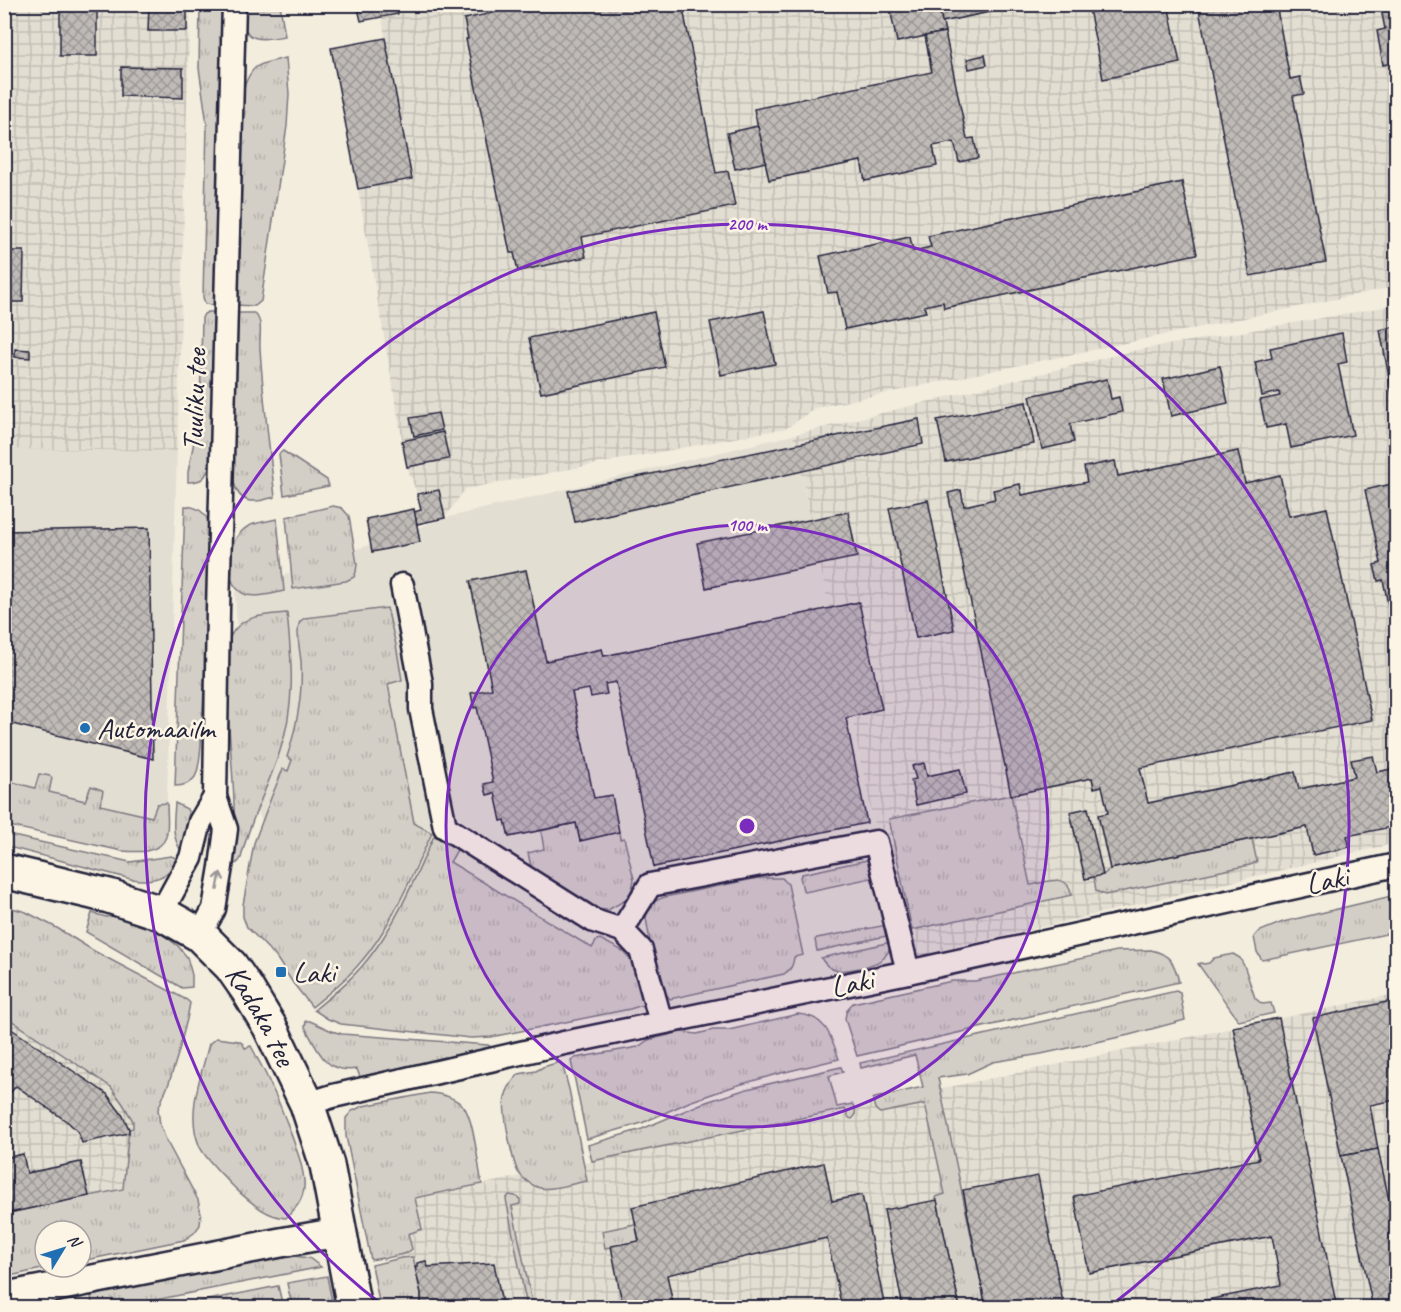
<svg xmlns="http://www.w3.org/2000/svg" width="1401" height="1312" viewBox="0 0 1401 1312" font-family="Caveat,sans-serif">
<defs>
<pattern id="industrial-grid" width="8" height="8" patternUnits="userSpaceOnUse" patternTransform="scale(1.5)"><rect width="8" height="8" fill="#e3ded2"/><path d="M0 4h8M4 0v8" fill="none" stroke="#c2beb5"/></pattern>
<pattern id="grass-tufts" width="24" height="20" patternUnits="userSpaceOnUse" patternTransform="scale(1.5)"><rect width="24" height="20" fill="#d4cfc6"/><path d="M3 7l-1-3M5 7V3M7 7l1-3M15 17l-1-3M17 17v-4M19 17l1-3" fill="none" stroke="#b6b1ab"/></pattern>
<pattern id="building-cross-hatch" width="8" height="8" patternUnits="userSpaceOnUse" patternTransform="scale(1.5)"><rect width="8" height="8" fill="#bfbab6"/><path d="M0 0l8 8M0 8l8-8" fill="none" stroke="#9b9795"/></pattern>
</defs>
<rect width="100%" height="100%" fill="#f3edde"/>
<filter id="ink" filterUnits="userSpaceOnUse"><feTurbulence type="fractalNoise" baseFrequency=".0167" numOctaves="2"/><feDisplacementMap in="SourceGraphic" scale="12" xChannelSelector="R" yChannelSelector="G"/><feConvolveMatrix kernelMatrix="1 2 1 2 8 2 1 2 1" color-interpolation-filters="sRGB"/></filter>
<g filter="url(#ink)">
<!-- built -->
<g fill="#e3ded2">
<polygon points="793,435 902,960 647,1014 546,1020 437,999 356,959 275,857 250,790 242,733 235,592 445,518"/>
<polygon points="4,449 177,451 166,834 5,793"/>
</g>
<!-- industrial -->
<g fill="url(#industrial-grid)">
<polygon points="396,4 1380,5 1385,29 1377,32 1383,64 1392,63 1396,87 1396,281 1393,287 815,408 787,428 465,489 445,518 439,490 417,494 407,467 358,189 331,48 385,38 382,18 398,14"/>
<polygon points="5,5 190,5 177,451 5,449"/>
<polygon points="1396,305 1396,843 902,960 793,435 1132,351"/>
<polygon points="1396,994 1396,1307 407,1307 387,1204"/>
<polygon points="5,1003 141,1100 174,1201 5,1228"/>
</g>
<!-- grass -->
<g fill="url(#grass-tufts)" stroke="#7b7880" stroke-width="1.5">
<polygon points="200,5 223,5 214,305 205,304 203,297 207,124 199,68"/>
<path d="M245,5H280L285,36C271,38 247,45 244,24C244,18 245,11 245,5Z"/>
<path d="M286,58L289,94L287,126L261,301L255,306L236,305L243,90C252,62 260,64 286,58Z"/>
<path d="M208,312H214L211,464C206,477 203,482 188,482V472L200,411L202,318L204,314Z"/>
<path d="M237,313H254C264,321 259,336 260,348C263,398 269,447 275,497C269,498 262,501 256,501C233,503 233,477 232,462Z"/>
<polygon points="283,451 327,480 329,486 284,495 279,454"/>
<path d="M185,506C198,507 206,512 209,525C207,592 206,660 202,727C201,740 201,766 195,777C190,784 183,786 175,786Z"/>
<polygon points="333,506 342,508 349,516 357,564 356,572 354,577 346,581 293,589 286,517"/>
<path d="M277,519L284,591C274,593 258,598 247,595C222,587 226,545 242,531C251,522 265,522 277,519Z"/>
<path d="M387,608L396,645L402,680L388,684L414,823L432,833C411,877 392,926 360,963C346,980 329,993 312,1007L293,983L276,957L247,927L243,917V905L254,843L271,798L283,769L288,771L292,760L287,757C297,726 303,694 301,661C300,652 296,632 299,624C300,620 302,620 305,618Z"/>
<path d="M287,613C292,663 296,705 279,754C267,789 249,822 241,858C238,864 236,864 231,864C233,844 235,824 234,804C233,760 226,716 227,672C227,659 225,643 233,632C245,614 269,615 287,613Z"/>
<path d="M39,774L50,776L52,778L49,792L85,801L91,786L102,790L103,791L100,805L152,817L157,804L167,803C167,814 169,827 166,837C160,854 136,852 122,851L5,825V780L35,788Z"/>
<path d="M1011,795L1030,885C1047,883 1067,871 1072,895L912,930L889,819Z"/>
<path d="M175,803L187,809L191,819L183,850L180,849C171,834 174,820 175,803Z"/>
<polygon points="576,823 580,840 619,832 620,839 624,838 634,879 633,885 630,895 624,901 608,910 595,909 532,871 528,853 544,849 541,831"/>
<path d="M4,834L130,862L171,856L179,859C167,879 153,882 131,879L5,846Z"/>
<path d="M434,836L456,848L457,850L450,862L592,948L597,940L600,939L623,951L635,964L644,998L643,1005L630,1009L491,1037L471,1038L341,1024L328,1019L314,1010C336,992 358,974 374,951C400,916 416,875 434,836Z"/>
<polygon points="1252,839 1257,862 1250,865 1105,895 1096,891 1094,877 1103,875 1110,869"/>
<polygon points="872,859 876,877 805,892 803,890 800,877 802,874"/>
<path d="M758,878H782L788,884L803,955L794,957C793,966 791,969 784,974L670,999C655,984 650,940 646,918C647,906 653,901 665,897Z"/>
<polygon points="1396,895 1396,932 1262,960 1257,952 1254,937 1258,932 1283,922"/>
<polygon points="5,906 26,912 57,928 94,951 187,1000 190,1003 187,1019 178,1054 169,1083 158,1109 160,1125 167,1142 198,1200 201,1214 200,1225 194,1233 184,1240 81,1261 81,1231 45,1231 45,1267 51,1267 5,1277 4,1214 123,1189 129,1129 133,1128 133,1121 123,1104 111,1087 5,1016"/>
<polygon points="92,913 106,917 120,915 159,932 178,946 187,957 192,975 192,987 182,988 86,932"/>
<polygon points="887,925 891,935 817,951 815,940 817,938"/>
<path d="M891,942C889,960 875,964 860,968C843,971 831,975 821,958Z"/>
<path d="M1151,950C1170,954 1175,964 1179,982L857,1056L845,1019C846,1012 847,1008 853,1003L952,981H975L1117,951Z"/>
<polygon points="1233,954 1240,958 1245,968 1255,998 1262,1004 1271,1003 1274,1013 1239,1021 1198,964 1201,963 1204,964 1209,963 1214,958"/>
<path d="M1176,991L1180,993L1185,1020L1129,1035L1041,1054L993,1062L967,1074L938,1078L986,1307H960L936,1197L945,1194L925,1104L880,1113C874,1110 874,1106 873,1099L875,1098L923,1087L915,1055L861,1068L860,1063Z"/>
<path d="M798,1014C826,1016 831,1036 839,1059L777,1074L735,1086L689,1102L642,1123L587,1139L571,1061L575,1058L638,1047L648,1040L681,1032L697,1034L713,1030H729Z"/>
<path d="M306,1021H310L332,1031L342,1034L488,1045L491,1047L360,1077L357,1069C325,1074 318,1051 305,1027Z"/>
<path d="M216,1038L239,1041L243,1044L245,1048L251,1046C271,1082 288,1121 300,1160C302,1169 305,1178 304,1187C303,1201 295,1209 286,1218C267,1217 252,1203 238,1191C228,1181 204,1158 199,1145C186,1113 201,1076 209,1044Z"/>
<path d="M560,1062L563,1067L569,1089L587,1181C574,1183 552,1191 540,1188C532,1186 523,1179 518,1172C512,1160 502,1110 505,1098C507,1088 512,1081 519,1074L536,1071L543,1067Z"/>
<path d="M841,1067L843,1072L829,1076L837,1107L852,1104C855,1107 856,1111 855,1116L852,1119L849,1118L845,1109L592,1161L588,1145L642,1129L703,1103L747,1089Z"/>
<path d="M430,1093C443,1094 455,1097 464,1107C474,1120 478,1166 482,1184L415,1198L422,1229L408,1234L412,1249L407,1253L383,1259L382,1258L371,1260L346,1136V1118L352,1111L363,1106Z"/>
<polygon points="509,1195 515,1196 520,1199 520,1204 512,1206 533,1307 527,1307 506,1199"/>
<polygon points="635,1224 639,1241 605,1248 602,1231"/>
<polygon points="294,1256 309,1258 321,1267 120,1307 92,1307 91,1294 95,1291"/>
<polygon points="413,1257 421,1293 421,1307 380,1307 372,1265 401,1258"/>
<polygon points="327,1276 333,1307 292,1307 287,1283"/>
<polygon points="278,1286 283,1307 173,1307"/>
</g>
<!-- building -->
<g fill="url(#building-cross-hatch)" stroke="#22223b" stroke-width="1.5">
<rect x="60" y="4" width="37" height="52"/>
<polygon points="149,4 187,4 187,31 148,31"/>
<polygon points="357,4 396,4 398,14 361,21"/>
<polygon points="535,4 682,4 716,173 728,171 735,206 582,237 586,257 518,271 514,253 510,253 466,39 468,39 464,19"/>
<polygon points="889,4 939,4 945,32 897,42"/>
<polygon points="945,4 1028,4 942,22 939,6"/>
<polygon points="1088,4 1168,4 1180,63 1103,79"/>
<polygon points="1198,4 1276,4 1290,79 1300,77 1304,94 1293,96 1326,262 1250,276"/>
<polygon points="1380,4 1396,4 1396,87 1392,63 1383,65 1377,31 1385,29"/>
<polygon points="945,32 967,139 974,138 978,158 959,162 954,142 933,146 937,166 865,181 861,161 769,180 754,109 932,72 925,36"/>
<polygon points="385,38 412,179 358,189 331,48"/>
<polygon points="985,55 987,65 969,69 967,59"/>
<polygon points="121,67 183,68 183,98 121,96"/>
<polygon points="758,126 766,162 735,169 727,133"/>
<polygon points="1182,182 1197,254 944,308 943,302 924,306 926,312 845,329 837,292 828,293 820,256 910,237 913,251 931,247 928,236"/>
<polygon points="4,251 24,251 23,302 4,302"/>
<polygon points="764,311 775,364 721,375 710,322"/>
<polygon points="654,312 665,367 541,393 529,338"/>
<polygon points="1396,326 1396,414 1380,330"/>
<polygon points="1342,333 1347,362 1338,364 1353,435 1291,448 1286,424 1266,428 1260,400 1280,396 1279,392 1262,396 1255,362 1272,358 1270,348"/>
<polygon points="15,349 30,350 30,358 15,357"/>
<polygon points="1220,366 1228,403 1171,416 1163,379"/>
<polygon points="1107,379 1111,399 1119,397 1122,412 1070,424 1074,442 1042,449 1030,396"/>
<polygon points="1026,402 1034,444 946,462 937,420"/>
<polygon points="438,413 442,430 414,436 410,418"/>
<polygon points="919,419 923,444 575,522 568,491"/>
<polygon points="443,432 449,459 407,467 402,441"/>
<polygon points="1238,451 1245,483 1280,475 1289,516 1327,508 1372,720 1140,768 1148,803 1295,772 1299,789 1355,777 1351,760 1373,756 1377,772 1396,768 1396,826 1347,836 1350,847 1313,855 1307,827 1110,869 1098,815 1108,813 1102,786 1094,788 1092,778 1011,795 948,493 961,490 964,506 995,499 993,490 1020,484 1022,495 1087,482 1084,467 1115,461 1118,476"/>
<polygon points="1396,483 1396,642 1383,580 1378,581 1374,565 1381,563 1365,490"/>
<polygon points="439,490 445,518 417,524 414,512 421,510 417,494"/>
<polygon points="928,500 954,630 916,638 889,508"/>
<polygon points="414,509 420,542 372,552 366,519"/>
<polygon points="848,512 857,557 706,588 697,543"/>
<polygon points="149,528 153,759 4,722 4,531"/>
<polygon points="526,570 546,661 602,649 604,656 859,602 882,709 846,718 867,823 654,867 616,682 605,684 607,694 591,697 589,689 572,692 594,798 612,795 619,832 580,841 576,823 509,837 505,820 501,821 495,793 487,795 484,784 493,782 477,707 474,708 471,693 492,689 470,581"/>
<polygon points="924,763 927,776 960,769 966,794 916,805 911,780 916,779 912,766"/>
<polygon points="1088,808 1103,875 1085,879 1070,812"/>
<polygon points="1396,1000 1396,1100 1370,1105 1378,1149 1341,1156 1313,1018"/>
<polygon points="1279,1018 1337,1308 1167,1308 1281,1285 1272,1236 1089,1273 1074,1196 1259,1159 1233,1027"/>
<polygon points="4,1024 107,1094 123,1116 129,1129 129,1133 82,1143 78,1132 69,1123 16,1086 11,1092 4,1088"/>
<polygon points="1378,1149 1396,1232 1396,1308 1373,1308 1341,1156"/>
<polygon points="23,1154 27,1173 81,1162 89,1196 4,1214 4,1158"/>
<polygon points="824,1163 832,1201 862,1195 885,1308 842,1308 827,1238 667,1275 674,1308 623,1308 611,1246 639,1241 632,1207"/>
<polygon points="1038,1176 1064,1308 986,1308 963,1190"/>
<polygon points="937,1200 960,1308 903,1308 884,1210"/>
<polygon points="426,1261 428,1267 494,1263 503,1308 421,1308 421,1293 415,1267 417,1267 417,1263"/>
</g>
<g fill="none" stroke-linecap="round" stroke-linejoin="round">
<!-- minor casing -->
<g stroke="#22223b" stroke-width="27">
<g id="minor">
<polyline points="402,585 421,683 421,709 445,827 594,921 622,930 641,950 661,1022"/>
<polyline points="161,913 191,858 200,822 215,797"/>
<polyline points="622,930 650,885 876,842 908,972"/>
<polyline points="200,935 214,909 221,867 226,829 215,797 218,610 234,4"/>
<polyline points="307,1104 333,1096 564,1043 908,972 1396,865"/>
</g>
</g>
<!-- tertiary casing -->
<g stroke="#22223b" stroke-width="33">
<polyline id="tertiary" points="4,1297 278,1243 340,1232"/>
</g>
<!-- secondary casing -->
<g stroke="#22223b" stroke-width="38">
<g id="secondary">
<path id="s1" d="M4,871L109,896L161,913L200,935L231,966L247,989L270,1027L307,1104L327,1165L354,1308"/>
</g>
</g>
<!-- minor -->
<use href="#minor" stroke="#fcf5e5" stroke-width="22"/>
<!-- tertiary -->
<use href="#tertiary" stroke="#fcf5e5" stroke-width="28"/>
<!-- secondary -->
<use href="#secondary" stroke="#fcf5e5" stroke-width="33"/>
</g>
<!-- one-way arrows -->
<defs><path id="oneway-shaft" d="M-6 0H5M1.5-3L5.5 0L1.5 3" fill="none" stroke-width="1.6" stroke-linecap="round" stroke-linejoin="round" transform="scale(1.5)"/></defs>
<use stroke="#9a9698" href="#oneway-shaft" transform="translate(219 881) rotate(-80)"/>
</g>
<!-- distance rings -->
<circle cx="747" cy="826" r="301" fill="#7b2cbf" fill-opacity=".12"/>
<g fill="none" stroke="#7b2cbf" stroke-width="3">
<circle cx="747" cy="826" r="301"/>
<path d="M385 1307A602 602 0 1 1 1109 1307"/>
</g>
<!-- markers -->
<g fill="#1f6fb2" stroke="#fcf5e5" stroke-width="2">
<circle cx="85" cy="728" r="6"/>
<rect x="275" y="966" width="12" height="12" rx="3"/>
</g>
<g text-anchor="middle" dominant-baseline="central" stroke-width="5" stroke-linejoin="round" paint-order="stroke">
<!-- street labels -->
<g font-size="30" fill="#22223b" stroke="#fcf5e5">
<text transform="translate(194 400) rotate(-88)">Tuuliku tee</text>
<text transform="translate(1327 880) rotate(-12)">Laki</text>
<text transform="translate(852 983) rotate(-12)">Laki</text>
<text stroke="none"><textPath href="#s1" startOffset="309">Kadaka tee</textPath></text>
</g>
<!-- poi labels -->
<g font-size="30" fill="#22223b" stroke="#fcf5e5" text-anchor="start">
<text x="97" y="728">Automaailm</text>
<text x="293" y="972">Laki</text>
</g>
</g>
<circle cx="747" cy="826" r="9" fill="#7b2cbf" stroke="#fcf5e5" stroke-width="3"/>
<g font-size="18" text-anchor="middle" font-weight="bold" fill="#7b2cbf" stroke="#fcf5e5" stroke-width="5" stroke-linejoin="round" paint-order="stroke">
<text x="747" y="230">200 m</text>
<text x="747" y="531">100 m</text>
</g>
<!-- margin -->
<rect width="1401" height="1312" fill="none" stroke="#fcf5e5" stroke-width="24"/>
<rect x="12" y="12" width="1377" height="1288" fill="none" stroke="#22223b" stroke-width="2" filter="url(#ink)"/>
<!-- north arrow -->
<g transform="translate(63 1249) rotate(52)"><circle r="28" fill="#fcf5e5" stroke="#a5a1a1" stroke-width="1.5"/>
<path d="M0-4.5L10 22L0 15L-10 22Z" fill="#1f6fb2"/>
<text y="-9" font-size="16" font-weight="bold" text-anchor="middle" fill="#22223b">N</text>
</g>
</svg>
